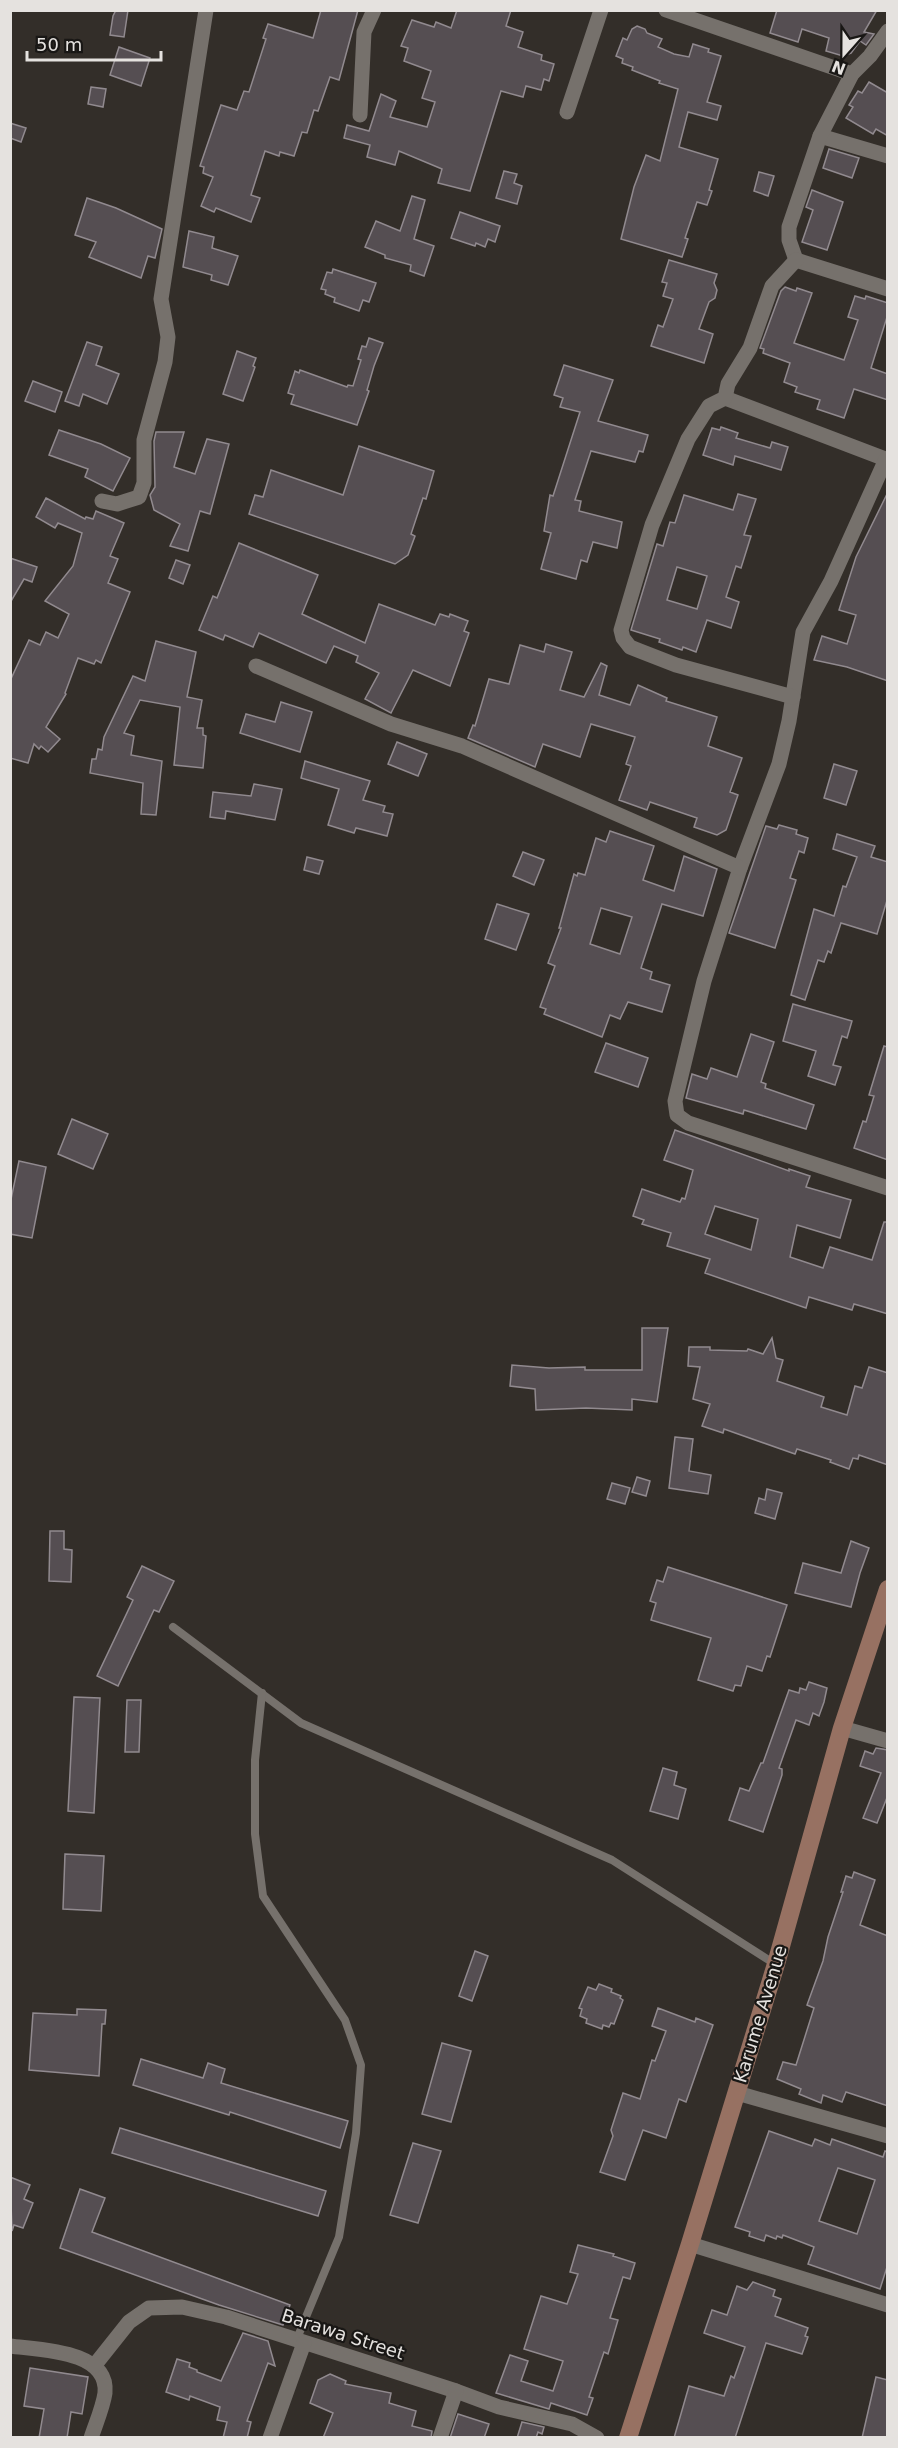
<svg xmlns="http://www.w3.org/2000/svg" width="898" height="2448" viewBox="0 0 898 2448" font-family="'DejaVu Sans',sans-serif">
<rect width="100%" height="100%" fill="#332e29"/>
<!-- building -->
<g fill="#554e52" stroke="#918a8f" stroke-width="1.5" fill-rule="evenodd">
<polygon points="116,10 128,10 124,37 110,35 113,16"/>
<polygon points="321,10 358,10 339,80 330,77 318,111 314,110 307,133 302,132 294,156 280,152 279,156 265,151 251,195 260,198 251,222 216,208 214,212 201,206 213,177 203,173 204,167 200,166 212,131 221,105 237,110 244,91 249,92 266,39 263,38 268,24 313,38"/>
<polygon points="457,10 511,10 506,26 523,32 518,47 542,55 541,60 554,64 549,81 544,79 541,90 526,86 523,97 501,91 470,191 438,183 442,169 399,151 395,165 367,157 370,145 344,138 347,125 369,131 381,94 396,101 390,117 427,127 435,102 422,98 431,71 404,61 408,48 401,46 412,20 434,27 436,22 451,28"/>
<polygon points="777,10 877,10 864,32 874,34 866,45 860,41 851,53 843,56 826,51 829,38 802,29 798,42 770,33"/>
<polygon points="637,26 645,29 647,33 662,39 658,47 674,54 689,57 693,44 709,49 708,52 721,56 707,102 721,106 717,120 688,112 679,147 718,159 709,190 712,191 707,205 697,202 685,238 688,239 682,257 621,239 634,187 646,155 660,161 678,89 659,83 660,81 632,70 633,67 622,63 623,59 616,56 623,38 627,40 632,29"/>
<polygon points="119,47 150,58 141,86 110,75"/>
<polygon points="869,82 888,93 888,136 876,129 873,134 846,118 853,107 849,105 858,91 862,93"/>
<polygon points="91,87 106,89 103,107 88,104"/>
<polygon points="10,123 26,128 21,142 10,138"/>
<polygon points="829,149 859,158 852,178 823,168"/>
<polygon points="504,171 517,174 514,183 522,186 517,204 496,198"/>
<polygon points="759,172 774,176 768,196 754,191"/>
<polygon points="812,190 843,202 827,250 802,242 813,210 806,207"/>
<polygon points="412,196 425,200 414,239 434,246 424,276 410,271 411,265 385,258 385,255 365,247 376,221 400,231"/>
<polygon points="87,198 116,208 162,229 155,258 148,256 141,278 89,257 96,242 75,235"/>
<polygon points="460,212 500,226 495,242 488,239 485,247 476,243 475,246 451,238"/>
<polygon points="189,231 214,237 212,248 238,256 228,285 211,280 212,275 183,267"/>
<polygon points="669,260 717,274 714,283 717,290 715,298 709,302 699,329 713,334 704,363 651,346 658,325 663,327 673,299 663,296 667,283 662,282"/>
<polygon points="333,269 376,283 369,302 363,300 359,311 334,302 335,298 325,294 326,290 321,289 327,272 332,273"/>
<polygon points="785,287 796,291 797,288 812,293 794,343 844,360 858,320 848,317 855,296 865,299 866,296 888,303 888,314 871,368 888,374 888,400 854,389 844,418 817,409 820,400 795,392 797,387 784,382 790,363 763,353 764,349 760,348 781,291"/>
<polygon points="369,338 383,343 374,366 367,390 369,391 357,425 291,404 294,395 288,393 295,371 299,373 300,370 347,387 348,385 353,386 361,360 358,359 362,346 366,347"/>
<polygon points="87,342 102,347 96,365 119,374 107,404 83,394 79,406 65,401"/>
<polygon points="237,351 256,358 253,366 255,367 243,401 223,394"/>
<polygon points="564,365 613,380 598,421 648,435 643,452 639,451 635,462 591,451 575,500 581,501 579,511 622,522 617,548 593,542 587,562 581,560 576,579 541,569 551,533 544,531 550,495 553,496 580,412 560,407 563,398 554,395"/>
<polygon points="33,381 62,392 55,412 25,401"/>
<polygon points="721,427 738,433 736,438 770,448 772,442 788,447 781,470 735,456 733,465 703,455 712,428 720,430"/>
<polygon points="59,430 101,444 130,458 113,491 85,477 88,469 49,455"/>
<polygon points="156,432 184,432 174,467 195,474 207,439 229,444 210,514 200,511 188,551 170,546 180,524 154,510 150,495 155,487 154,441"/>
<polygon points="359,446 434,471 426,499 423,498 411,534 415,536 408,555 395,564 249,514 255,495 263,497 271,470 343,495"/>
<polygon points="888,492 888,681 847,667 814,660 822,636 847,644 856,615 839,610 856,557"/>
<path d="M738,494L756,499L744,535L751,536L741,568L736,566L726,597L739,602L731,628L707,620L696,652L683,647L682,650L659,642L660,639L631,630L657,544L663,546L670,522L675,523L684,495L733,510ZM677,567L707,576L697,609L667,600Z"/>
<polygon points="46,498 85,519 86,517 93,519 96,511 124,523 110,556 118,559 108,583 130,592 101,663 96,660 94,664 78,658 65,693 66,694 46,727 60,739 48,752 41,746 39,749 34,744 28,763 10,758 10,681 29,640 40,645 46,632 58,638 69,614 45,601 73,566 82,533 58,523 55,528 36,517"/>
<polygon points="239,543 318,575 302,614 365,643 379,604 435,625 440,614 449,617 450,614 468,621 464,631 469,633 450,686 413,670 391,713 365,699 379,673 356,662 358,656 334,646 326,663 259,633 253,647 225,635 223,640 199,630 213,596 217,598"/>
<polygon points="10,558 37,567 32,582 24,579 10,603"/>
<polygon points="176,560 190,565 183,584 169,578"/>
<polygon points="156,641 196,652 187,697 202,700 197,728 203,728 203,735 206,736 203,768 174,765 180,707 140,700 124,733 134,736 131,755 162,761 156,815 141,814 143,783 90,773 92,759 96,759 98,749 102,750 104,737 133,676 145,681"/>
<polygon points="546,644 572,652 560,690 584,697 601,663 607,666 599,695 630,705 638,685 667,698 666,701 717,717 708,746 742,758 730,792 738,795 726,830 717,835 694,827 697,818 650,802 647,810 619,800 631,766 626,764 635,737 591,724 580,757 543,744 535,767 468,738 473,725 475,726 489,679 509,684 520,645 544,652"/>
<polygon points="281,702 312,712 300,752 240,733 246,714 275,722"/>
<polygon points="397,742 427,754 418,776 388,764"/>
<polygon points="305,761 370,781 363,800 385,806 383,812 393,814 387,836 356,828 354,833 328,825 339,789 301,778"/>
<polygon points="834,764 857,771 846,805 824,798"/>
<polygon points="254,784 282,789 275,820 226,811 225,819 210,817 213,792 251,796"/>
<polygon points="779,825 797,830 796,834 808,838 804,853 799,851 790,878 796,880 775,948 729,933 766,826 777,829"/>
<path d="M610,831L654,846L643,880L674,891L684,856L717,869L703,916L662,904L641,968L652,972L650,979L670,985L662,1012L628,1002L620,1019L610,1015L602,1037L544,1014L546,1009L540,1007L555,966L548,963L561,928H559L574,874L577,876L578,873L585,875L596,838L606,842ZM601,908L632,917L620,954L590,944Z"/>
<polygon points="837,834 875,846 871,857 888,862 888,897 877,934 841,923 831,953 828,951 824,962 818,960 805,1000 791,995 814,909 834,916 843,886 846,887 857,857 833,849"/>
<polygon points="523,852 544,860 534,885 513,876"/>
<polygon points="307,857 323,861 319,874 304,870"/>
<polygon points="497,904 529,914 516,950 485,939"/>
<polygon points="793,1004 852,1021 847,1038 842,1036 833,1065 841,1067 835,1085 808,1076 816,1051 783,1041"/>
<polygon points="751,1034 774,1042 761,1082 766,1084 765,1088 814,1105 806,1129 744,1110 743,1114 686,1098 692,1074 707,1079 711,1068 737,1077"/>
<polygon points="606,1043 648,1058 638,1087 595,1072"/>
<polygon points="884,1046 888,1047 888,1160 854,1148 863,1121 866,1122 874,1096 869,1095"/>
<polygon points="72,1119 108,1134 93,1169 58,1154"/>
<path d="M675,1130L789,1171V1169L810,1176L806,1187L851,1200L840,1238L797,1225L790,1257L823,1268L830,1247L872,1260L884,1222H888V1314L854,1304L852,1310L809,1297L806,1308L705,1273L710,1259L667,1246L671,1233L642,1224L644,1220L633,1216L642,1189L680,1202L682,1198L685,1199L693,1170L664,1160ZM715,1206L758,1219L751,1250L705,1234Z"/>
<polygon points="19,1161 46,1167 32,1238 10,1234 10,1204"/>
<polygon points="642,1328 668,1328 657,1402 632,1399 632,1410 586,1408 536,1410 535,1389 510,1386 512,1365 549,1368 585,1367 585,1370 642,1370"/>
<polygon points="772,1338 776,1358 783,1360 777,1381 824,1397 821,1407 847,1415 855,1386 862,1388 869,1367 888,1373 888,1465 859,1455 858,1459 853,1458 849,1469 830,1462 831,1460 797,1449 795,1454 724,1429 723,1433 702,1426 710,1404 693,1399 700,1367 688,1366 689,1347 710,1347 710,1350 747,1351 748,1349 763,1354"/>
<polygon points="675,1437 693,1439 689,1471 711,1475 708,1494 669,1488"/>
<polygon points="637,1477 650,1481 646,1496 632,1492"/>
<polygon points="612,1483 630,1488 625,1504 607,1499"/>
<polygon points="767,1489 782,1493 775,1519 755,1513 759,1498 765,1500"/>
<polygon points="50,1531 64,1531 64,1549 72,1550 71,1582 49,1581"/>
<polygon points="851,1541 869,1548 860,1573 851,1607 795,1593 803,1563 841,1573"/>
<polygon points="142,1566 174,1581 159,1612 154,1610 118,1686 97,1676 133,1600 127,1597"/>
<polygon points="668,1567 787,1605 770,1657 767,1656 762,1671 747,1666 741,1686 735,1685 733,1691 698,1680 711,1638 651,1620 656,1603 650,1601 657,1580 663,1582"/>
<polygon points="809,1682 827,1688 824,1702 819,1716 813,1713 809,1725 796,1720 779,1768 782,1769 782,1775 763,1832 729,1820 740,1788 749,1791 761,1763 763,1763 789,1690 799,1693 800,1688 806,1690"/>
<polygon points="74,1697 100,1698 94,1813 68,1811"/>
<polygon points="127,1700 141,1700 139,1752 125,1752"/>
<polygon points="876,1748 888,1750 888,1795 877,1823 863,1818 881,1773 860,1766 865,1751 873,1754"/>
<polygon points="663,1768 677,1772 674,1785 686,1789 678,1819 650,1811"/>
<polygon points="65,1854 104,1856 101,1911 63,1909"/>
<polygon points="854,1872 875,1880 860,1925 888,1936 888,2106 846,2092 842,2102 823,2095 821,2103 799,2094 801,2089 777,2079 783,2062 796,2065 814,2008 807,2005 823,1961 828,1937 843,1892 841,1892 846,1876 852,1878"/>
<polygon points="475,1951 488,1956 472,2001 459,1996"/>
<polygon points="599,1984 612,1989 611,1992 621,1996 620,1998 623,2000 614,2024 611,2023 609,2027 603,2025 602,2029 586,2023 587,2019 580,2016 582,2009 579,2008 588,1987 596,1990"/>
<polygon points="658,2008 695,2022 696,2018 713,2025 686,2102 679,2099 666,2138 643,2130 625,2180 600,2172 613,2136 611,2130 623,2093 640,2099 652,2060 655,2061 666,2031 652,2026"/>
<polygon points="77,2009 106,2010 105,2024 102,2024 99,2076 29,2070 33,2013 77,2015"/>
<polygon points="442,2043 471,2051 451,2122 422,2114"/>
<polygon points="141,2059 203,2078 208,2063 225,2069 221,2083 348,2121 340,2148 230,2112 229,2115 133,2085"/>
<polygon points="120,2128 326,2191 318,2216 112,2153"/>
<path d="M769,2131L812,2146L815,2139L830,2145L832,2139L883,2157L885,2151L888,2152V2264L880,2289L808,2264L814,2247L783,2235L782,2238L777,2236L776,2239L766,2235L764,2241L749,2236L750,2232L735,2227ZM838,2168L875,2180L857,2234L819,2221Z"/>
<polygon points="413,2143 441,2151 418,2223 390,2215"/>
<polygon points="10,2177 30,2185 24,2199 33,2203 23,2228 14,2225 12,2231"/>
<polygon points="80,2189 105,2198 92,2232 290,2305 283,2325 219,2305 60,2248"/>
<polygon points="578,2245 614,2254 613,2256 635,2263 630,2279 623,2277 610,2318 618,2320 608,2354 604,2352 589,2397 593,2398 587,2415 551,2403 549,2409 496,2393 510,2355 528,2361 521,2381 553,2391 563,2361 524,2349 541,2296 567,2304 578,2274 570,2272"/>
<polygon points="753,2282 775,2290 773,2296 781,2299 775,2316 808,2328 805,2336 808,2337 802,2354 766,2343 735,2438 674,2438 689,2386 724,2396 731,2376 734,2378 745,2347 704,2333 712,2310 727,2315 737,2286 747,2290"/>
<polygon points="243,2333 268,2341 275,2366 268,2363 247,2421 251,2422 247,2438 223,2438 227,2422 217,2420 220,2407 190,2396 189,2400 166,2392 177,2359 190,2363 189,2367 197,2370 197,2372 221,2381"/>
<polygon points="30,2368 88,2377 82,2414 71,2412 67,2438 39,2438 44,2409 24,2406"/>
<polygon points="330,2374 346,2381 345,2384 391,2393 389,2403 416,2411 412,2426 432,2431 431,2438 323,2438 333,2413 310,2403 318,2380"/>
<polygon points="876,2377 888,2380 888,2438 862,2438"/>
<polygon points="458,2414 489,2424 484,2438 450,2438"/>
<polygon points="522,2422 544,2427 542,2434 538,2432 536,2438 517,2438"/>
</g>
<g fill="none" stroke-linecap="round" stroke-linejoin="round">
<!-- service -->
<g stroke="#76716c" stroke-width="8">
<polyline points="173,1627 301,1723 612,1860 775,1964"/>
<polyline points="262,1693 255,1760 255,1834 263,1896 345,2020 361,2065 356,2133 339,2237 296,2341"/>
</g>
<!-- minor -->
<g stroke="#76716c" stroke-width="15">
<polyline points="666,10 852,74"/>
<polyline points="567,112 601,10"/>
<polyline points="360,115 364,32 374,10"/>
<polyline points="820,136 888,156"/>
<polyline points="796,260 789,240 789,227 820,136 852,74 870,56 888,31"/>
<polyline points="796,260 888,289"/>
<polyline points="725,398 888,460"/>
<polyline points="886,459 831,581 803,632 789,721 779,764 740,868 704,981 675,1101 677,1115 688,1123 888,1188"/>
<polyline points="102,501 117,504 139,497 144,483 144,440 165,362 168,337 161,299 206,10"/>
<polyline points="256,666 391,724 462,746 740,868"/>
<polyline points="793,697 676,665 640,651 630,647 623,638 621,630 652,525 688,439 709,406 725,398 728,384 750,348 772,286 796,260"/>
<polyline points="842,1728 888,1741"/>
<polyline points="737,2093 888,2136"/>
<polyline points="690,2244 888,2305"/>
<path d="M10,2346C39,2350 109,2350 105,2393C103,2407 96,2423 91,2438"/>
<polyline points="94,2366 129,2322 149,2308 182,2307 226,2317 456,2391 499,2407 572,2424 597,2438"/>
<polyline points="270,2438 304,2343"/>
<polyline points="440,2438 456,2391"/>
</g>
<!-- secondary -->
<polyline stroke="#977162" stroke-width="18" points="628,2438 690,2244 776,1964 842,1728 888,1589"/>
</g>
<g text-anchor="middle" dominant-baseline="central" stroke-width="4.5" stroke-linejoin="round" paint-order="stroke">
<!-- street labels -->
<g font-size="18" fill="#e5e2df" stroke="#191715">
<text transform="translate(760 2014) rotate(-73)">Karume Avenue</text>
<text transform="translate(343 2334) rotate(18)">Barawa Street</text>
</g>
</g>
<!-- border -->
<rect width="898" height="2448" fill="none" stroke="#e5e2df" stroke-width="24"/>
<!-- north arrow -->
<g transform="translate(844 54) rotate(201)" stroke="#191715" stroke-width="4.5" paint-order="stroke">
<path d="M0-4.5L10 22L0 15L-10 22Z" fill="#e5e2df"/>
<text y="-9" font-size="16" font-weight="bold" text-anchor="middle" fill="#e5e2df">N</text>
</g>
<!-- scale -->
<path d="M27 51v9h134v-9" fill="none" stroke="#e5e2df" stroke-width="3"/>
<text x="36" y="51" font-size="18" fill="#e5e2df" stroke="#191715" stroke-width="4.5" paint-order="stroke">50 m</text>
</svg>
